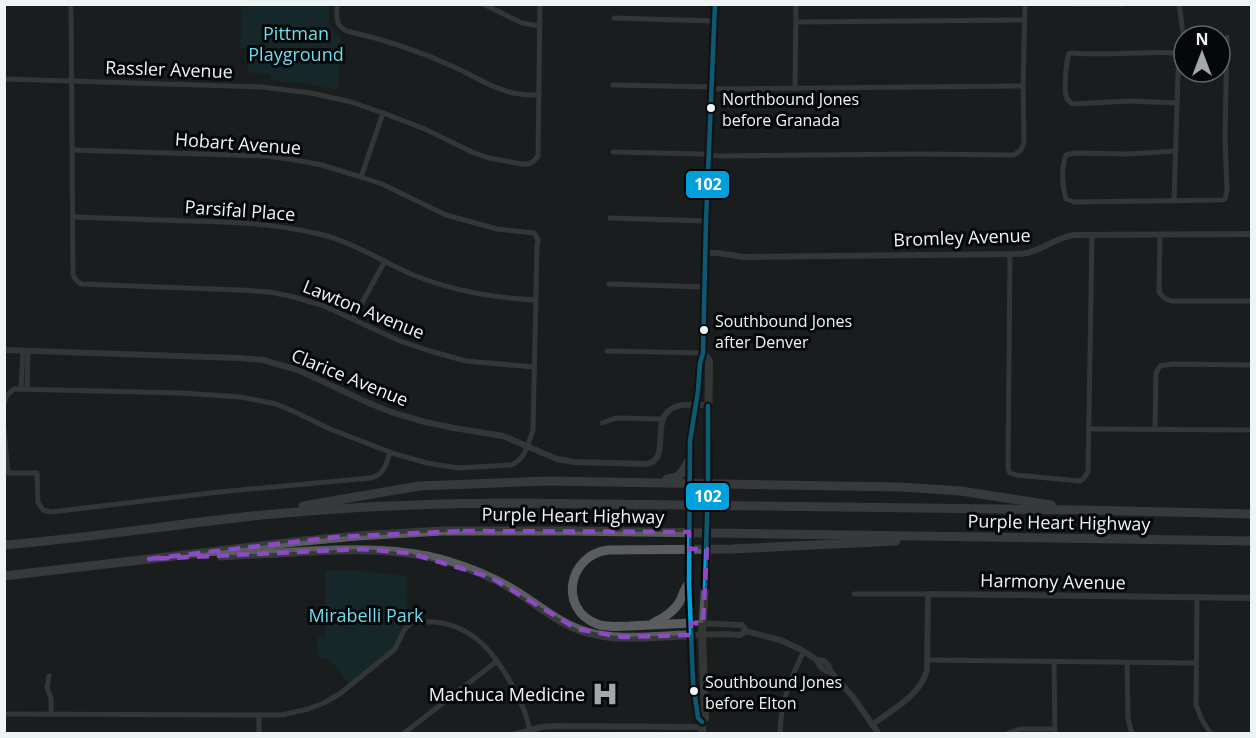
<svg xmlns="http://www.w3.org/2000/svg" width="1256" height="738" viewBox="0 0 1256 738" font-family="'Open Sans',sans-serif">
<rect width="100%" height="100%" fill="#191d1d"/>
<!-- green -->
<g fill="#133338">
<path d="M242,5H329C328,18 328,29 341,36L338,90L308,84L270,80V74L251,73L247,69L248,48H240Z"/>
<path d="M325,570L358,571L407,576L406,604L412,614V622L395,649L350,686C341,674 335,659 319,658L318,652V637H325Z"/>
</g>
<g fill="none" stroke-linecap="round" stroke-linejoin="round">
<!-- minor -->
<g stroke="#535455" stroke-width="5">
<polyline points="71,4 73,275 76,280 81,284 240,290 270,292 294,297 324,306 400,341 430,351 466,361 534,367"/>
<path d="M337,4C337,18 334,24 347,31C383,39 419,51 452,66C475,76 495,91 520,94C526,95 533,95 539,95"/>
<polyline points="483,4 522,23 540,26"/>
<polyline points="1072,4 1124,4"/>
<polyline points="614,18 714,21"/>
<polyline points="796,22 1024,20"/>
<polyline points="4,79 261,87 311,93 351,102 383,113 425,129 474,153 489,158 522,164 529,164 534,161 538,156 540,4"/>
<polyline points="613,85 711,87"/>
<polyline points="711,89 1023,86"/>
<polyline points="795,89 796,4"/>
<path d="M1177,103L1129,101L1073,104C1069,101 1067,101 1066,96C1064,88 1066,61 1069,54L1073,53C1109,56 1144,51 1180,53"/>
<path d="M1176,151L1128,154L1074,153L1066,155C1061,168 1062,186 1066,199L1074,202L1222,200L1225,199L1227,191L1225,137L1227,37"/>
<polyline points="613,152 701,154 719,156 919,154 1014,155 1021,150 1024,143 1023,86 1025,4"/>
<polyline points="361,177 383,113"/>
<polyline points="1174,201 1178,73 1183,33 1179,4"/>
<path d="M73,217C112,218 152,220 192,221C235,222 277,224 319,234C351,241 381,261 411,274C452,291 492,298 536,300"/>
<polyline points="610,218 706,221"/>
<polyline points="1160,234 1159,292 1164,298 1171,301 1252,301"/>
<polyline points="1010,254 1008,469 1010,473 1016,475 1080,481 1084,478 1088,472 1092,235"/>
<polyline points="609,284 705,287"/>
<polyline points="353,319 385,261"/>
<polyline points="607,351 703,353"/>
<polyline points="21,389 23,351"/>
<polyline points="27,389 28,351"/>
<path d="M4,403L7,395L14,389L182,393L241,397L276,404L295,412L330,429L395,454L427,463L458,468L511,465C525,460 528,444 533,430L537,247L538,239L534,233L497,229L446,215L382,184L361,177L322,165L295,160L267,156L73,150"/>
<polyline points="602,423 616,418 662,419"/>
<path d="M4,429L8,473H37L38,502L43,510L51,512L219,492L371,478C385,474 386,464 390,452"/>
<polyline points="1089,429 1252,430"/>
<polyline points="1155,429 1156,373 1160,366 1172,364 1252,365"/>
<polyline points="854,594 928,594"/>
<polyline points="1197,597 1196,705 1202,720 1211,734"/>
<polyline points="927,660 1196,663"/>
<polyline points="1054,662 1055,734"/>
<polyline points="1127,663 1128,719 1132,734"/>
<polyline points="49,676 47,688 51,698 51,714"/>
<path d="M4,714L259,715H282L308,709L324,703L341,693L395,649L404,630L412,622C419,622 427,622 435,622C474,626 495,654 512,685C520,700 528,716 530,734"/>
<polyline points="259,734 259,715"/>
<polyline points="403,734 497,661"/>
<path d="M780,734C780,704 791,677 804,651"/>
<polyline points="1006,734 1021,729 1055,729"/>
</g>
<!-- tertiary -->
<g stroke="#535455" stroke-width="6">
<path d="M706,253H718L743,257L1021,254C1042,252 1053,238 1074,235L1252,234"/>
<path d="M4,350L238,358L263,360L298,370L371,404L394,413L425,422L454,428L503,436L557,459L574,462L645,464C674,461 647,418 675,407C685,403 698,405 708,405"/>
<polyline points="691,623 742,625 746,631 780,640 800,649 817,660 824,661 828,665 831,672 853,697 879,734"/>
<polyline points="691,635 725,634 740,635 746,631"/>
<path d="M817,660C820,668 823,670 831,672"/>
<path d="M872,725C893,709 920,696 927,670L928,594L1252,598"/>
<polyline points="517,734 541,727 554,726 702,727"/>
</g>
<!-- primary -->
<g stroke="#545555" stroke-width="8">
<path d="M702,722L698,718L693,682L689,583L690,441C691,426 695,412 697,397C700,382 696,366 703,353L706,221L715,4"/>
<polyline points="702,734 702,722 705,718 702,634 707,554 709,361 703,353"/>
</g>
<!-- motorway -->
<g stroke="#5a5d5d" stroke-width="9">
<path d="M667,479C670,479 673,478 676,477C683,475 685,465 690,460"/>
<polyline points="303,506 419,486 549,481 901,487 961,491 1051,505"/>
<path d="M4,545C91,538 176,524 262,515C346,507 431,503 516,503L1083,510L1252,514"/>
<path d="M221,556C251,554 282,553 312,551C357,549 400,548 444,560C471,568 496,578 519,593C541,607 562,625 587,632C620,642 657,635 691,635"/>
<polyline points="4,576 294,542 357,536 442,531 569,531 1252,541"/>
<path d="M653,623C664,618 674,612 680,601C683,594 684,589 689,583"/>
<path d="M691,623C670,624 650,625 630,626C619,626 607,628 597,624C558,609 568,555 608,550L732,549L896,541"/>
</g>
<!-- bus-1 casing -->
<g stroke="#050708" stroke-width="9">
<g id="bus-1">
<polyline points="705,587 708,483 708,406"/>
<polyline points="702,722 698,718 693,682 689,583 690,441 698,391 700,363 703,353 706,221 715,4"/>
</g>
</g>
<!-- bus-1 -->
<use href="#bus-1" stroke="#00a0dc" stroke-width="4.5"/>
</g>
<!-- marked area -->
<path d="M0 0H1256V738H0ZM463,531L689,532V549H707L703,623H691V635L622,637L577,629L490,577L409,553L361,549L149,559L336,537Z" fill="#191d1d" fill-opacity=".55" fill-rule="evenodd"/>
<path fill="none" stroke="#8c4ac7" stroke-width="4.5" stroke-dasharray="12 8" stroke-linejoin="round" d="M463,531L689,532V549H707L703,623H691V635L622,637L577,629L490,577L409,553L361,549L149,559L336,537Z"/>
<!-- icons -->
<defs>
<g id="hospital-bare" transform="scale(2.07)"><path d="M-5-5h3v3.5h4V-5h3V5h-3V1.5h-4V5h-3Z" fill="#a3a8a9" stroke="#050708" stroke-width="2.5" paint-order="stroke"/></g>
</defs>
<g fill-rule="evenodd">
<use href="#hospital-bare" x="605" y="694"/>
</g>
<!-- markers -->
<g fill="#eef3f4" stroke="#050708" stroke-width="2">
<circle cx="711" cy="108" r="5"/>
<circle cx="704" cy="330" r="5"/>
<circle cx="694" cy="691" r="5"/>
</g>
<g text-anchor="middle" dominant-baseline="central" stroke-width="6" stroke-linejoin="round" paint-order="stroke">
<!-- bus labels -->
<g font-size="16" fill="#eef3f4" stroke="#050708" text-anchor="start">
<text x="722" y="99">Northbound Jones<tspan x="722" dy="21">before Granada</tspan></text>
<text x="715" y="321">Southbound Jones<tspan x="715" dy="21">after Denver</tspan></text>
<text x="705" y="682">Southbound Jones<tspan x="705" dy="21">before Elton</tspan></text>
</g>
<!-- park labels -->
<g font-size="18" fill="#6bdef1" stroke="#050708">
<text x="296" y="33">Pittman<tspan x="296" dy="21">Playground</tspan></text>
<text x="366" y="615">Mirabelli Park</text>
</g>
<!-- street labels -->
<g font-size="18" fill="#eef3f4" stroke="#050708">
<text transform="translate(169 69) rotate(2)">Rassler Avenue</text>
<text transform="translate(238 143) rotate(4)">Hobart Avenue</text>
<text transform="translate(240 210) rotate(4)">Parsifal Place</text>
<text transform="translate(962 237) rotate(-2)">Bromley Avenue</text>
<text transform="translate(364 309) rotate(22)">Lawton Avenue</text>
<text transform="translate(350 377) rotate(22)">Clarice Avenue</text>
<text transform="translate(573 515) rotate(1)">Purple Heart Highway</text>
<text transform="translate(1059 522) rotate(1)">Purple Heart Highway</text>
<text transform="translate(1053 581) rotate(1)">Harmony Avenue</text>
</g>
<!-- poi labels -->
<g font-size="18" fill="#eef3f4" stroke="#050708" text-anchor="end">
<text x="585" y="694">Machuca Medicine</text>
</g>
</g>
<g stroke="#050708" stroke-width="2">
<rect x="685" y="170" width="45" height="29" rx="6" fill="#00a0dc"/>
<rect x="685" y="482" width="45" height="29" rx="6" fill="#00a0dc"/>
</g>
<g font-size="16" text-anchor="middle" font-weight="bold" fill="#fff">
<text x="708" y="190">102</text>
<text x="708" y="502">102</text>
</g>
<!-- border -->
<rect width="1256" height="738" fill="none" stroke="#eef3f4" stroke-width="12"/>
<!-- north arrow -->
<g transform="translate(1202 54)"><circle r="28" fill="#050708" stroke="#626566" stroke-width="1.5"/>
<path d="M0-4.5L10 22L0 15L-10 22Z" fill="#a3a8a9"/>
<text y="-9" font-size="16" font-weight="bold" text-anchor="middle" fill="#eef3f4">N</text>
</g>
</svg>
